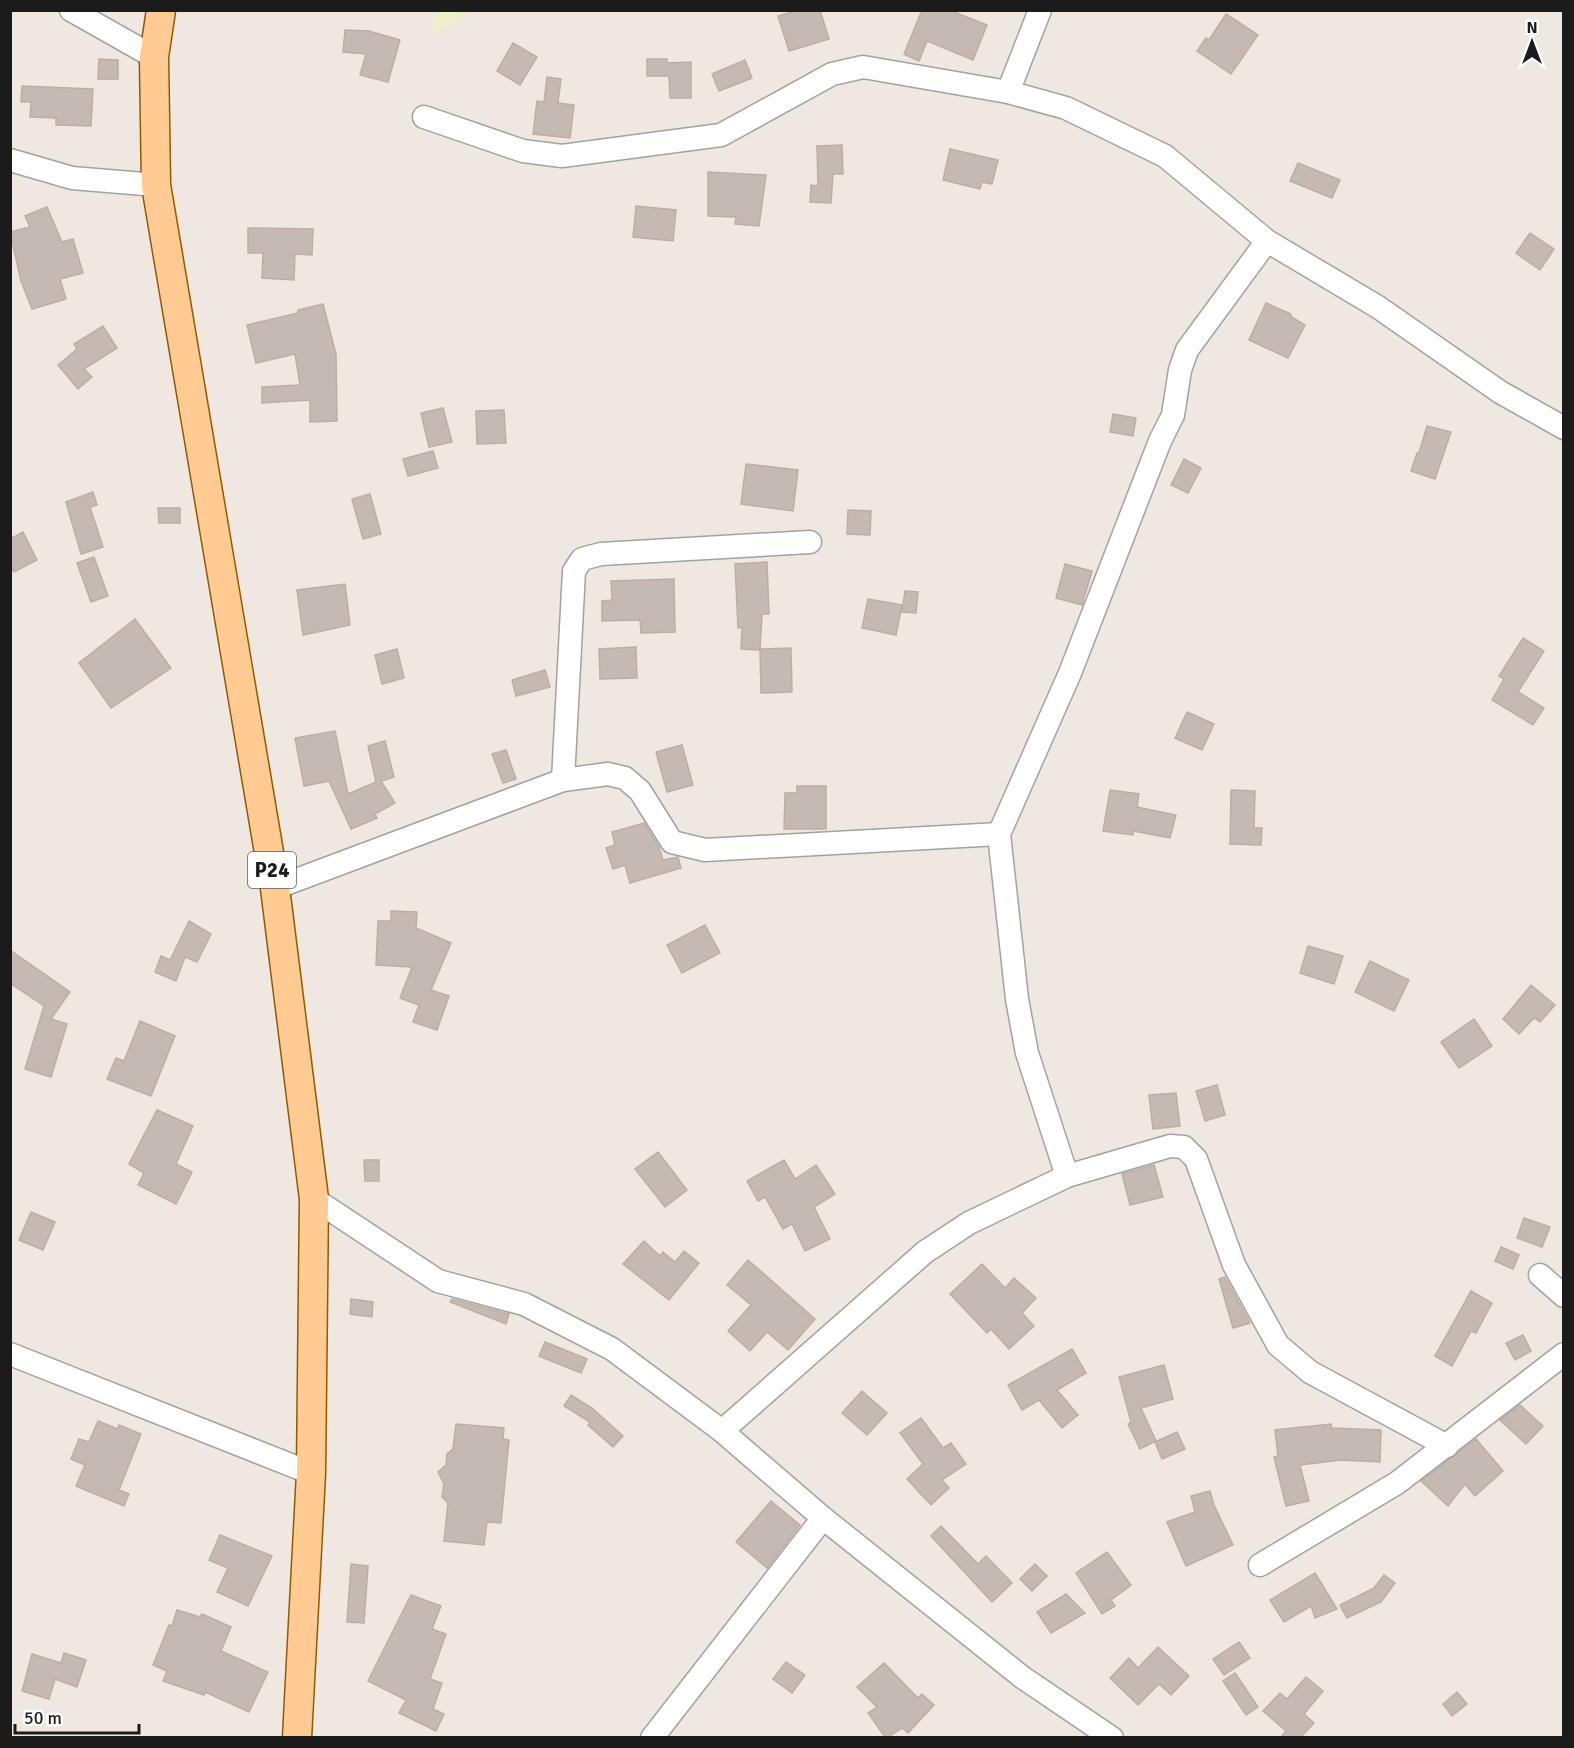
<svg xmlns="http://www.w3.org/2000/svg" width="1574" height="1748" viewBox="0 0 1574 1748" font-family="Signika,sans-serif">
<rect width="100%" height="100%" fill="#eee8e0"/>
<!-- farmland -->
<polygon fill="#eeeec9" points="434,11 434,10 469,11 432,36"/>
<!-- building -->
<g fill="#c5bab3" stroke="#c0ada1" stroke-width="1.5">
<polygon points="798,10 820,10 829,39 789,51 778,16"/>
<polygon points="922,10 949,10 987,25 973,60 927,41 919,61 904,54"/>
<polygon points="1226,14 1258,35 1231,74 1197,51 1206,38 1209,40"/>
<polygon points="345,30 369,31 400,40 388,82 360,75 366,54 343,52"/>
<polygon points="513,43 537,57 520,85 497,71"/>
<polygon points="99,59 118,60 118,79 98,79"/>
<polygon points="647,59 667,59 667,63 691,62 691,98 670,98 669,76 647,76"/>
<polygon points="745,60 752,78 719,91 712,74"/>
<polygon points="547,77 561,79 558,103 574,105 570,138 533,134 537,101 544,102"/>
<polygon points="22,86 93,89 91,126 56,125 56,118 30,117 31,102 21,102"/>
<polygon points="842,145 843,174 833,174 831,203 810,202 811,185 818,186 817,146"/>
<polygon points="950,149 998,160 992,184 982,182 980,189 943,180"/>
<polygon points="1298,163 1340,180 1332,198 1290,181"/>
<polygon points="708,172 766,175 759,226 735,224 736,217 708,216"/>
<polygon points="636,206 676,210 673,241 633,237"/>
<polygon points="47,207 62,242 73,239 83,273 60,279 66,299 32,309 21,281 10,232 30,227 25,216"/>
<polygon points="248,228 313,229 312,255 295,254 294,280 262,278 263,253 248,253"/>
<polygon points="1530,233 1554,249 1540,270 1516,253"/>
<polygon points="1266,303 1291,314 1290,316 1305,325 1288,358 1249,340"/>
<polygon points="323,304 336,354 337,421 310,422 310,400 262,403 262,387 300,385 295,354 256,363 247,325 298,313 298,310"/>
<polygon points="103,326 117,348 84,369 92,377 78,389 58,365 77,349 74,344"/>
<polygon points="443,408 452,442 429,447 421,413"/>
<polygon points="504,410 506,443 477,444 476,411"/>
<polygon points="1113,414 1136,418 1133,436 1110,432"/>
<polygon points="1427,426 1451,432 1435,479 1411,471 1417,453 1419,453"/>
<polygon points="433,451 438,468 408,476 403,459"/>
<polygon points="1184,459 1201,468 1188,493 1171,485"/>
<polygon points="746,464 798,470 793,511 741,504"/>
<polygon points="93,492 97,505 90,507 103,547 81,554 66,502"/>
<polygon points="370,494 381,534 363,539 352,499"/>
<polygon points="158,508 180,508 180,523 159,523"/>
<polygon points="848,510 871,511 870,535 847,534"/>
<polygon points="23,532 37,560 14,572 10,564 10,539"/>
<polygon points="94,557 108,596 91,602 77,563"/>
<polygon points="767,562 769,614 762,614 760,649 791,648 792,692 761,693 760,650 741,649 742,627 738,628 735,564"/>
<polygon points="1065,564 1092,571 1082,605 1056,598"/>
<polygon points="674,579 675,632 641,633 640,620 602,621 602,601 612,600 611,581"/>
<polygon points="345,584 350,625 303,635 297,590"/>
<polygon points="905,591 918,592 916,613 902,612"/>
<polygon points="868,599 902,605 896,635 862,628"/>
<polygon points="135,619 171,668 111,708 79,663"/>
<polygon points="1523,638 1544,651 1518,692 1544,708 1533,725 1492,700 1504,679 1499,676"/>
<polygon points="636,647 637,678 600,679 599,649"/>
<polygon points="397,649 404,678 382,684 375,655"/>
<polygon points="545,670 550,687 516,696 512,680"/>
<polygon points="1187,712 1214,724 1202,750 1175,738"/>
<polygon points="335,731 348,794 376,782 368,746 385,741 394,777 381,781 395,803 375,814 377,818 351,829 329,781 304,786 295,738"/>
<polygon points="682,745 693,785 667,792 656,752"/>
<polygon points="506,750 516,779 503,783 492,754"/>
<polygon points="797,786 826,786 826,829 784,829 785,793 797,793"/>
<polygon points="1110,790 1139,794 1137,807 1176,815 1170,838 1133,831 1133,835 1103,831"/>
<polygon points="1231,790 1255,791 1254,828 1262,828 1261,845 1230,844"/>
<polygon points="644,823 659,847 663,860 678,857 681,868 630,883 625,865 613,869 606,848 615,845 612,832"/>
<polygon points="391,911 417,912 416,928 451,943 431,990 449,996 437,1030 413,1022 419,1005 400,998 412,967 376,965 378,921 391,921"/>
<polygon points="189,921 211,934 197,962 185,957 176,981 155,972 161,956 170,960"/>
<polygon points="705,925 720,953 682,973 667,945"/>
<polygon points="1308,946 1343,956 1334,984 1300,973"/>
<polygon points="10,950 70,992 51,1019 67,1024 51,1077 25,1069 44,1006 10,983"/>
<polygon points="1370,961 1409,980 1394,1011 1355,992"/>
<polygon points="1531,985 1555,1005 1540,1022 1534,1018 1519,1034 1503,1019"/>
<polygon points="1474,1019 1492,1046 1459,1068 1441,1042"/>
<polygon points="140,1021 175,1036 151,1096 107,1079 116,1058 124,1061"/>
<polygon points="1217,1085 1225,1115 1205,1121 1196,1091"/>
<polygon points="1176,1093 1180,1126 1153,1129 1149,1095"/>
<polygon points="157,1110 193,1126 176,1164 192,1172 176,1204 138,1185 144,1173 129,1164"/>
<polygon points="658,1152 687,1190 665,1207 635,1169"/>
<polygon points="364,1160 379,1160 379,1181 365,1181"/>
<polygon points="784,1160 795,1179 816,1165 835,1194 814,1207 830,1239 805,1251 792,1224 783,1229 765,1197 758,1201 747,1181"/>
<polygon points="1154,1165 1163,1197 1130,1205 1122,1174"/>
<polygon points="31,1212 55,1222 43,1250 19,1240"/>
<polygon points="1524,1218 1550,1227 1542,1247 1517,1238"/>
<polygon points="644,1241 660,1256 663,1252 675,1262 684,1251 699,1263 669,1300 623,1264"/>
<polygon points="1501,1247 1519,1255 1513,1269 1495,1261"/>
<polygon points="748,1260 815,1319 788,1350 767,1332 750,1351 728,1331 751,1305 727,1285"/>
<polygon points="982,1264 1005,1288 1014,1278 1036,1298 1022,1313 1034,1326 1009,1349 991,1329 987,1333 950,1294"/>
<polygon points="1225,1277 1250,1323 1233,1328 1219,1279"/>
<polygon points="1471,1291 1492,1303 1476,1333 1471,1331 1452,1366 1435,1356"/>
<polygon points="351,1299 373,1302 372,1317 350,1314"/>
<polygon points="452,1299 509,1314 506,1324 450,1302"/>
<polygon points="1523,1335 1531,1351 1515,1360 1506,1343"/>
<polygon points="545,1342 587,1359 581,1373 539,1356"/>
<polygon points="1072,1349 1086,1373 1057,1390 1078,1415 1062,1428 1039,1400 1022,1410 1008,1385"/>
<polygon points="1164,1365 1173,1399 1141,1408 1156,1441 1140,1449 1128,1424 1131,1422 1119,1377"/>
<polygon points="862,1391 887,1413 867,1435 842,1413"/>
<polygon points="571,1395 592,1408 623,1436 613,1447 588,1425 590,1422 564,1406"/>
<polygon points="1520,1405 1543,1426 1526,1444 1500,1420"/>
<polygon points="921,1418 943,1448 951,1443 966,1464 942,1480 949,1488 931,1505 907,1479 923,1464 900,1433"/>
<polygon points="98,1421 118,1429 119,1425 141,1434 119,1490 129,1494 124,1506 76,1486 85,1465 71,1459 79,1439 89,1442"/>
<polygon points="456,1424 504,1428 503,1439 509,1440 501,1523 487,1522 484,1545 444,1541 448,1503 442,1497 444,1484 438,1472 446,1465 447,1454 453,1449"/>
<polygon points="1331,1424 1332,1428 1381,1430 1380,1462 1341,1460 1300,1465 1309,1501 1286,1506 1274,1457 1278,1456 1275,1430"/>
<polygon points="1177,1432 1185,1449 1162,1459 1155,1442"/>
<polygon points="1476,1439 1503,1471 1475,1496 1465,1484 1448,1506 1421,1481"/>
<polygon points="1210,1491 1214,1505 1233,1545 1186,1566 1167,1522 1195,1512 1191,1496"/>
<polygon points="771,1501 800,1525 767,1568 736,1542"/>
<polygon points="941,1526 978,1564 986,1556 1012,1583 992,1602 931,1536"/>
<polygon points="220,1535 272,1556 248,1606 217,1592 228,1568 209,1560"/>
<polygon points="1107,1552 1131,1585 1111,1600 1115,1606 1102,1614 1076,1573"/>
<polygon points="351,1564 368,1566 364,1623 347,1622"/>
<polygon points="1035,1564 1047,1576 1032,1591 1020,1579"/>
<polygon points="1315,1573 1337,1609 1315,1618 1311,1606 1284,1622 1270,1600"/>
<polygon points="1384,1575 1395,1583 1381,1602 1347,1618 1340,1605 1374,1588"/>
<polygon points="1066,1594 1085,1613 1051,1633 1037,1612"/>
<polygon points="411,1595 441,1606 432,1629 446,1634 430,1679 442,1683 433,1709 444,1714 436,1731 399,1713 406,1700 368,1681"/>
<polygon points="177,1610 200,1617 202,1614 231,1627 221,1651 268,1672 249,1712 205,1692 204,1695 163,1681 167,1671 153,1665 169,1625 172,1626"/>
<polygon points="1239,1642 1250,1658 1224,1675 1213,1659"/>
<polygon points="1158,1647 1189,1676 1171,1695 1159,1684 1138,1705 1110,1678 1129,1658 1138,1668"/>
<polygon points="64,1653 86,1660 77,1687 55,1679 49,1699 22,1691 32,1654 61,1663"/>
<polygon points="786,1662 805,1675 792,1693 773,1679"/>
<polygon points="884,1663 918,1698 922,1694 934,1705 908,1733 902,1728 888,1737 885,1737 868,1713 877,1707 857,1687"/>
<polygon points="1235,1673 1258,1707 1246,1715 1223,1681"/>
<polygon points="1306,1677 1323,1691 1304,1714 1314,1723 1301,1737 1281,1737 1286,1731 1263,1711 1280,1693 1287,1699"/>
<polygon points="1457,1692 1467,1704 1452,1716 1443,1704"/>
</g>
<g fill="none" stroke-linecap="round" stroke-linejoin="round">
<!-- minor casing -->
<g stroke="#a2a2a2" stroke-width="25">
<g id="minor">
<polyline points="71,10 154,57"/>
<polyline points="1008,92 1040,10"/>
<polyline points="424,117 523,151 562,156 721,135 832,74 863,67 1008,92 1066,108 1165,156 1267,241 1378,307 1500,392 1564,428"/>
<polyline points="10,160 72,178 156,185"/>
<polyline points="563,780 574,571 582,559 601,554 810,542"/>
<polyline points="275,888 563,780 608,774 625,778 640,791 672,842 705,850 999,834"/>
<polyline points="1067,1176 1027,1053 1017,999 999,834 1070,673 1160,441 1173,415 1180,370 1187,350 1267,241"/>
<polyline points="314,1199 438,1281 524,1304 612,1349 722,1431 823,1518 1022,1677 1112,1738"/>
<polyline points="1540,1275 1564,1296"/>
<polyline points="10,1354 311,1473"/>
<polyline points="722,1431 925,1252 969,1223 1067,1176 1170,1146 1184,1147 1196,1159 1234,1265 1278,1345 1310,1372 1447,1446"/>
<polyline points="1260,1565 1397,1483 1564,1354"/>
<polyline points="652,1738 823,1518"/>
</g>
</g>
<!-- major casing -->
<g stroke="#925a00" stroke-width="31">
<polyline id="major" points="161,10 154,57 156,185 275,888 314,1199 311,1473 297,1738"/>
</g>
<!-- minor -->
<use href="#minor" stroke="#fff" stroke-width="22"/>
<!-- major -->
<use href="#major" stroke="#ffcb93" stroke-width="28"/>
</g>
<g text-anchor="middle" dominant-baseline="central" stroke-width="5" stroke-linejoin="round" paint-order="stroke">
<!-- shield labels -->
<rect fill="#fff" stroke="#5f5f5f" stroke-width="1.5" x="248" y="852" width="48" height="36" rx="4.5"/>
<g font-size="21" font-weight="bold" fill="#1b1b1b">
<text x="272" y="870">P24</text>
</g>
</g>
<!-- border -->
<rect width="1574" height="1748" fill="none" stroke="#1b1b1b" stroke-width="24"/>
<!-- north arrow -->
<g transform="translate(1532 42)" stroke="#ffffff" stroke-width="4.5" paint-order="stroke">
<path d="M0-4.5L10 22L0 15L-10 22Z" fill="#1b1b1b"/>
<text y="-9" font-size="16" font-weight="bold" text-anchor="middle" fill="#1b1b1b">N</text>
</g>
<!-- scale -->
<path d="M15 1724v9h124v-9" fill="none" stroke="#1b1b1b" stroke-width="3"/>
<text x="24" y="1724" font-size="18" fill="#1b1b1b" stroke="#ffffff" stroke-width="4.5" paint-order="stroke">50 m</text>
</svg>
